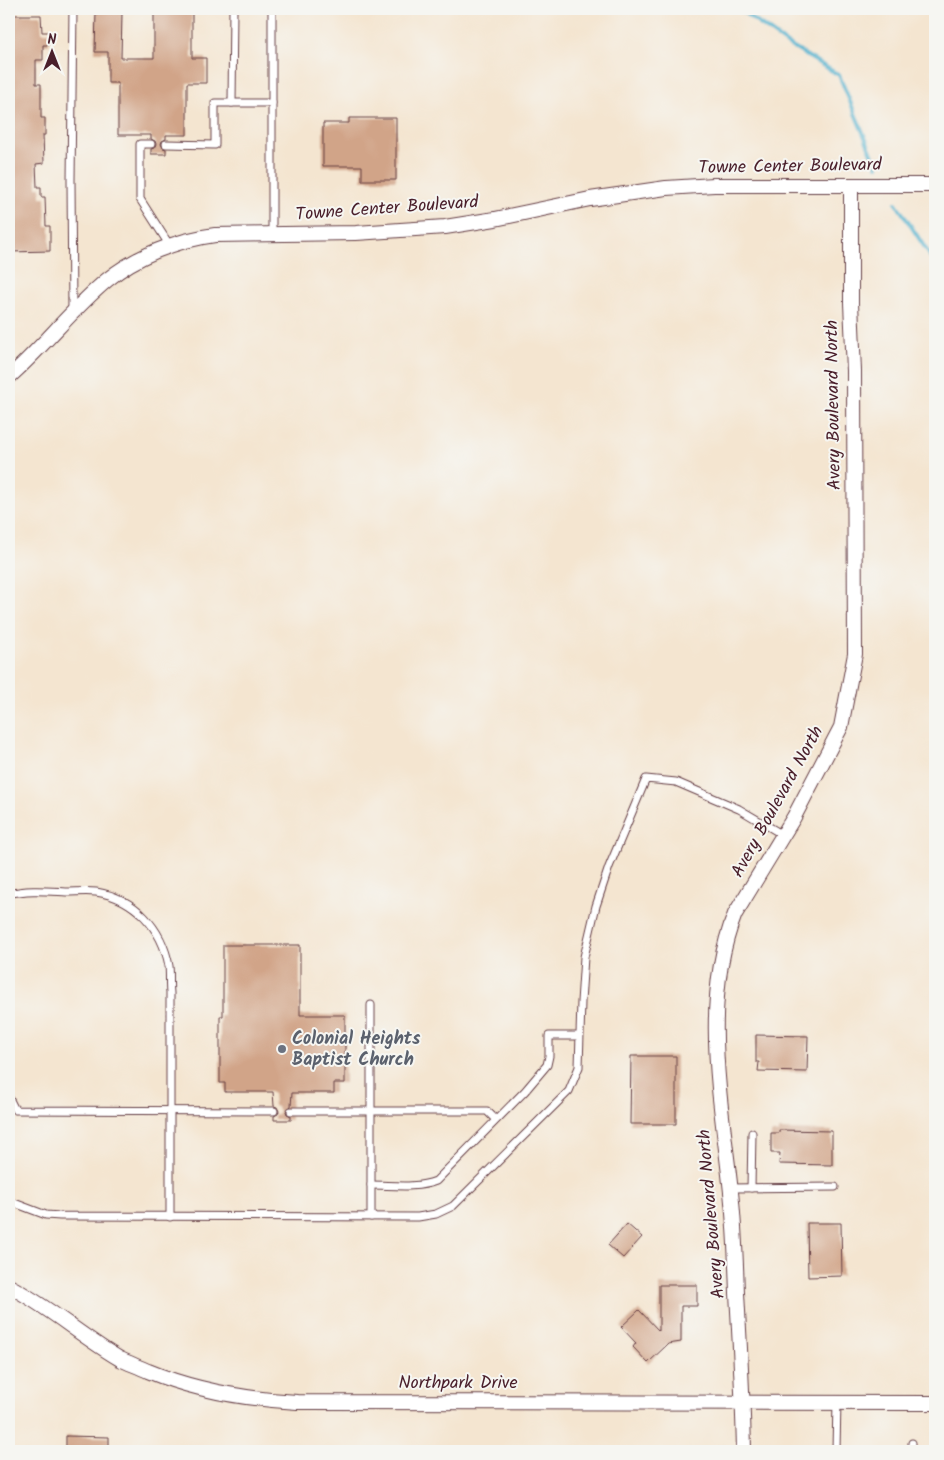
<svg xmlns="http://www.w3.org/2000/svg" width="944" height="1460" viewBox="0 0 944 1460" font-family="Kalam,sans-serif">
<rect width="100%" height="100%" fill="#f6f6f2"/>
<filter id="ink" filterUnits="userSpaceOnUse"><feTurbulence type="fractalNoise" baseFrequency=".02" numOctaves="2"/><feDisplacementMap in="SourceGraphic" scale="10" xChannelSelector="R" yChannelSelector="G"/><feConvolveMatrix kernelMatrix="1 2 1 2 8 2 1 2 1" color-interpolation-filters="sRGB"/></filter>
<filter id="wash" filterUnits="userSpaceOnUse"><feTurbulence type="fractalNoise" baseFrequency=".0096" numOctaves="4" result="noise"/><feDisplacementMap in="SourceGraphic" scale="20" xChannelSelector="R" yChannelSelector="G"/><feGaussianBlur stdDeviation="1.12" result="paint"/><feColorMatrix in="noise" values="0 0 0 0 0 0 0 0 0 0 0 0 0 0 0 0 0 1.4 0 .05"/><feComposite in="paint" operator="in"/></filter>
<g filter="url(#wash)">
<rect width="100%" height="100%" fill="#f4e5d0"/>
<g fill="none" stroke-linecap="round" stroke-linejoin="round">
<!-- stream -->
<g stroke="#4caecb" stroke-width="4">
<polyline points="739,9 787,44 839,75 877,166"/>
<polyline points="896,203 929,254 935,267"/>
</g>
</g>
<g id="blocks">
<!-- building -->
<g fill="#d1a488">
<polygon points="154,10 192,10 192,58 206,58 206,83 187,83 187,135 166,135 166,139 162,141 161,144 163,148 166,149 166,154 151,154 151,149 154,148 156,144 155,141 151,139 151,135 118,135 118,83 108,83 108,52 95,52 96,12 122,12 121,58 154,58"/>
<polygon points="9,15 41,15 42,32 49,32 49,45 43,45 43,60 36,60 36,84 41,84 41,118 45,118 45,135 43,135 44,163 36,164 37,187 41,187 41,197 45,197 46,226 50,226 50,251 9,252 9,223 11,223 10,202 9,202 9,187 11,187 9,153 11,153 9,118 12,118 12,99 9,99 9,84 10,84"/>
<polygon points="349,118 396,118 396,180 362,180 362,166 323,166 323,123 349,123"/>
<polygon points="223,945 300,945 300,1015 345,1015 345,1083 334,1083 334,1093 292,1093 291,1106 286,1111 287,1114 291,1116 291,1120 274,1120 274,1116 278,1114 279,1111 277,1107 274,1106 273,1092 225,1092 225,1083 220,1083 220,1016 223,1016"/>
<polygon points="756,1035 808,1036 807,1072 758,1071 759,1062 756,1062"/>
<polygon points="631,1056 676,1056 676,1124 630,1124"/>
<polygon points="779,1130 832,1131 832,1165 779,1164 780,1153 771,1153 771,1133 779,1133"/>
<polygon points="807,1223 841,1223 842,1276 808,1277"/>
<polygon points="627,1224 642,1237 623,1258 608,1245"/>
<polygon points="659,1285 697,1285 697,1306 681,1306 681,1342 668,1344 648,1363 633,1347 636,1343 621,1327 639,1310 659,1331"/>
<polygon points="66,1436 109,1437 109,1451 66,1451"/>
</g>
</g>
</g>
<g filter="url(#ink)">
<use href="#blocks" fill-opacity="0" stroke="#643d44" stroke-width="1"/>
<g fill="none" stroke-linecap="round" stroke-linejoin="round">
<!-- lane casing -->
<g stroke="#643d44" stroke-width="9">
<g id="lane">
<polyline points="272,9 272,235"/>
<polyline points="232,103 233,9"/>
<polyline points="151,144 140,144 140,199 170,246"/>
<polyline points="166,144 215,145 215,103 272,103"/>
<polyline points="72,310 71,180 73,9"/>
<path d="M9,894C27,889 47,891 66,892C76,892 87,891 96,892C135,898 162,928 169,966C170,975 169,984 170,993V1217"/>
<polyline points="371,1005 371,1217"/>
<polyline points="9,1098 15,1110 274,1111"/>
<polyline points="291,1111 487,1111 495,1119"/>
<path d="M371,1185C392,1185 415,1189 436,1181L525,1091L547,1065L549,1056V1036H579"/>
<polyline points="731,1188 835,1187"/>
<polyline points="751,1188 752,1133"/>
<polyline points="9,1201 46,1215 60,1216 418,1217 436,1214 453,1206 569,1091 579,1067 581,1002 584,957 596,906 609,867 646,779 676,782 739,809 783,835"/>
<polyline points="912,1443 912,1451"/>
<polyline points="836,1450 837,1402"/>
</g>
</g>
<!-- street casing -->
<g stroke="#643d44" stroke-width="16">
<g id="street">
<path d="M9,377C43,347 71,310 107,280C136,256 177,240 215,235L356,233L445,227L495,219L590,199L666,188L714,185H935"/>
<path d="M9,1286C48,1306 82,1337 120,1359C129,1363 139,1367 148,1371C196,1391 245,1399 297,1402L935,1403"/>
<path d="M744,1451C743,1398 740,1346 737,1293C736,1262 735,1232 732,1202C723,1108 699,1005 735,914L794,817L841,727L855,654L854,371L851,303V185"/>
</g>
</g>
<!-- lane -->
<use href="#lane" stroke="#fff" stroke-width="7"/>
<!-- street -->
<use href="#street" stroke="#fff" stroke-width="14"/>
</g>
</g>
<!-- markers -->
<circle fill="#6b7280" stroke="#f6f6f2" stroke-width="2" cx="282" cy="1049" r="5"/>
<g text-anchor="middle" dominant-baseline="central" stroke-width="4" stroke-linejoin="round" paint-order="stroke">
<!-- street labels -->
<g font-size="18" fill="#4a1f2b" stroke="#f6f6f2">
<text transform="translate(790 167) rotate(-1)">Towne Center Boulevard</text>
<text transform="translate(387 209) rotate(-4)">Towne Center Boulevard</text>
<text transform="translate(834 405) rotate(-91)">Avery Boulevard North</text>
<text transform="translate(778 802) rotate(-61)">Avery Boulevard North</text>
<text transform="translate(712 1214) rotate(-95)">Avery Boulevard North</text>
<text x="458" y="1383">Northpark Drive</text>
</g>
<!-- worship labels -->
<g font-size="18" font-weight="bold" fill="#5b616d" stroke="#f6f6f2" text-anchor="start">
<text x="292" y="1039">Colonial Heights<tspan x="292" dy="21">Baptist Church</tspan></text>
</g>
</g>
<!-- margin -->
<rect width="944" height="1460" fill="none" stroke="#f6f6f2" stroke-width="30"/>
<!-- north arrow -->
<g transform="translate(52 52)" stroke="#f6f6f2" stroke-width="4" paint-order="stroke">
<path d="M0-4L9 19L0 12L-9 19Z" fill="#4a1f2b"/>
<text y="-8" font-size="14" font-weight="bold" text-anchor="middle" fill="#4a1f2b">N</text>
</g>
</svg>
